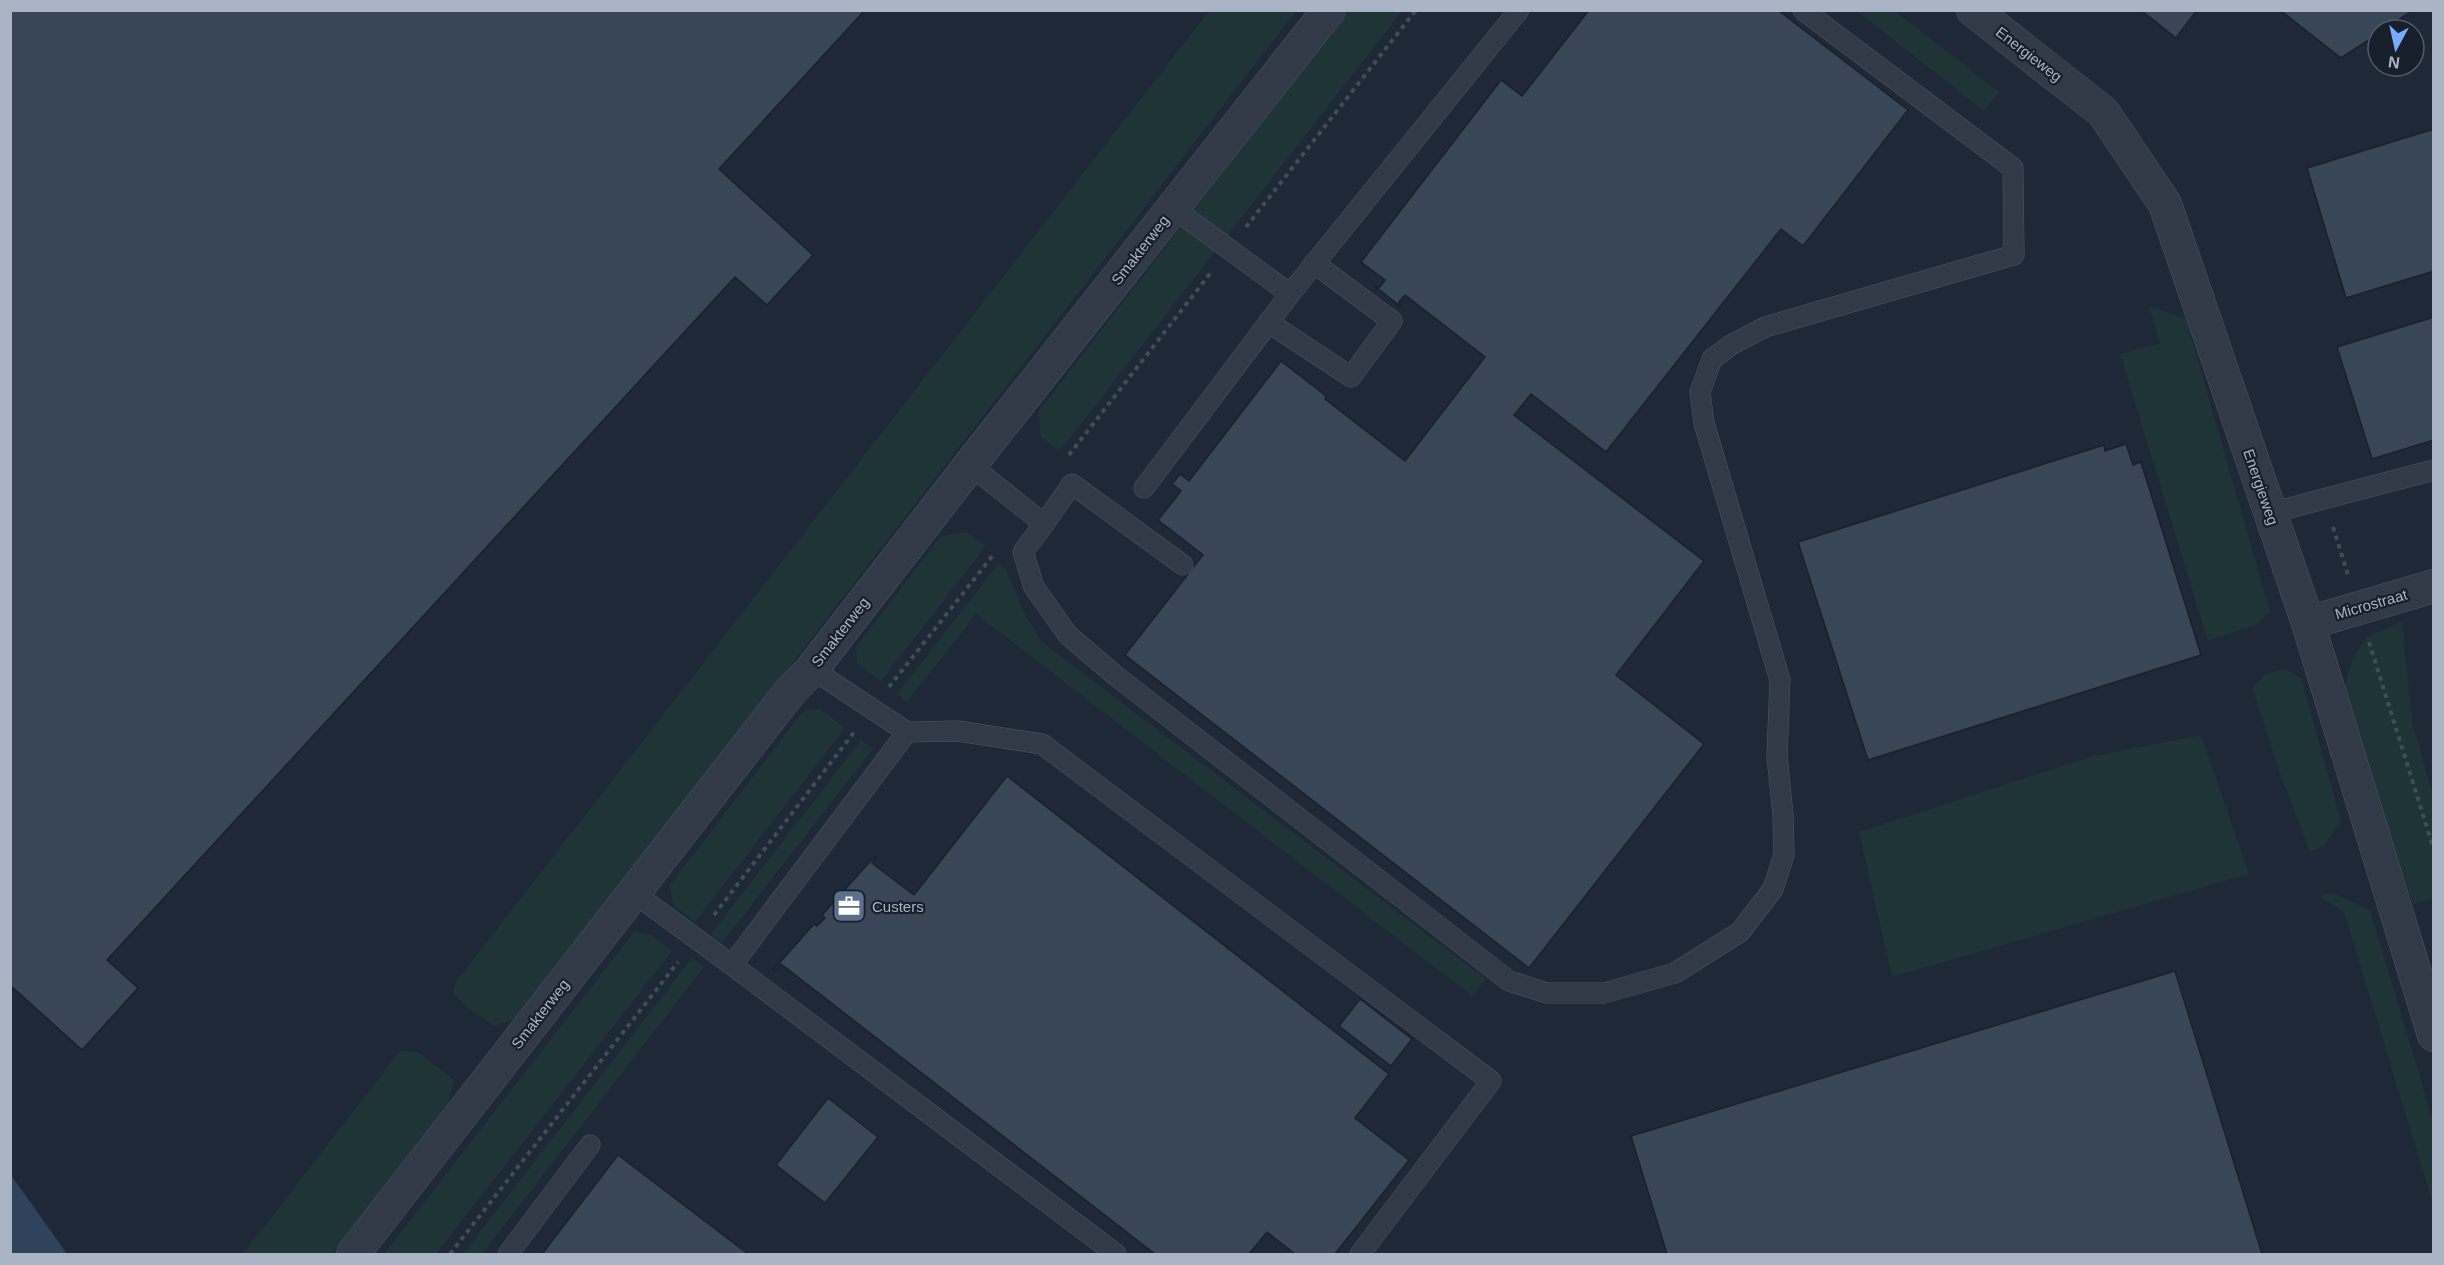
<svg xmlns="http://www.w3.org/2000/svg" width="2444" height="1265" viewBox="0 0 2444 1265" font-family="Arial,sans-serif">
<rect width="100%" height="100%" fill="#1e2836"/>
<!-- green -->
<g fill="#1f3437">
<polygon points="1209,11 1296,11 747,722 513,1020 494,1026 474,1013 453,994 455,983"/>
<polygon points="1348,11 1402,11 1060,451 1041,437 1038,412"/>
<polygon points="1857,11 1895,11 1999,92 1984,111"/>
<polygon points="2149,306 2186,319 2270,611 2256,625 2208,641 2120,354 2160,343"/>
<polygon points="966,532 986,546 881,681 857,663 856,647 941,536"/>
<polygon points="998,564 1005,568 1025,614 1042,642 1486,979 1472,996 976,614 907,702 897,694"/>
<polygon points="2402,621 2412,721 2433,796 2433,899 2413,904 2342,694 2353,658 2365,638"/>
<polygon points="2285,669 2301,678 2341,821 2324,846 2310,852 2281,776 2252,688 2266,674"/>
<polygon points="804,710 821,710 845,728 695,922 673,905 670,885"/>
<polygon points="2201,735 2249,874 1892,977 1859,832 2090,757"/>
<polygon points="861,740 873,749 722,943 711,934"/>
<polygon points="2333,893 2370,910 2433,1121 2433,1204 2344,912 2318,896"/>
<polygon points="634,932 651,935 672,951 436,1254 384,1254"/>
<polygon points="692,958 704,967 482,1254 463,1254"/>
<polygon points="400,1051 418,1052 454,1080 448,1104 332,1254 243,1254"/>
</g>
<!-- water -->
<polygon fill="#2f435f" points="10,1175 11,1175 67,1254 11,1254"/>
<!-- building -->
<g fill="#394657" stroke="#19212d" stroke-width="1.5">
<polygon points="10,10 865,10 719,169 813,255 767,305 735,277 107,960 138,988 82,1050 10,985"/>
<polygon points="1589,10 1778,10 1908,110 1803,246 1781,229 1606,452 1531,394 1514,415 1704,561 1616,675 1704,744 1529,968 1125,655 1203,555 1158,520 1181,491 1172,484 1180,474 1189,481 1281,361 1326,396 1325,399 1405,461 1485,357 1405,295 1399,302 1400,306 1376,287 1380,287 1385,280 1361,262 1501,80 1522,96"/>
<polygon points="2141,10 2197,10 2176,38"/>
<polygon points="2280,10 2413,10 2383,30 2378,30 2378,34 2341,58"/>
<polygon points="2434,129 2434,271 2346,298 2307,168"/>
<polygon points="2434,317 2434,440 2372,459 2337,347"/>
<polygon points="2126,444 2133,465 2141,462 2201,655 1868,760 1798,542 2104,445 2105,451"/>
<polygon points="1007,776 1389,1074 1355,1118 1409,1160 1335,1254 1295,1254 1267,1232 1249,1254 1155,1254 781,964 775,971 774,969 814,924 817,926 825,918 822,915 875,856 876,857 872,863 914,895"/>
<polygon points="2175,971 2262,1254 1667,1254 1631,1136"/>
<polygon points="1360,999 1412,1039 1391,1066 1339,1026"/>
<polygon points="828,1098 878,1137 825,1203 776,1165"/>
<polygon points="618,1155 622,1158 748,1254 542,1254"/>
</g>
<g fill="none" stroke-linecap="round" stroke-linejoin="round">
<!-- lane casing -->
<g stroke="#4e5765" stroke-width="21">
<g id="lane">
<polyline points="1173,208 1290,294"/>
<polyline points="1268,322 1351,377 1392,321 1314,263"/>
<polyline points="970,465 1044,524 1072,484 1183,565"/>
<polyline points="1144,488 1290,294 1519,10"/>
<polyline points="2270,513 2434,470"/>
<polyline points="1044,524 1023,552 1034,587 1068,635 1116,676 1509,981 1547,993 1604,993 1675,973 1740,932 1773,889 1784,855 1783,815 1777,756 1780,680 1704,423 1700,392 1712,359 1731,345 1765,327 2014,255 2013,168 1803,10"/>
<polyline points="812,669 907,732 958,731 1042,744 1491,1081 1360,1254"/>
<polyline points="634,893 732,965 1116,1254"/>
<polyline points="732,965 907,732"/>
<polyline points="508,1254 590,1145"/>
</g>
</g>
<!-- street casing -->
<g stroke="#4e5765" stroke-width="34">
<g id="street">
<polyline points="1973,10 2103,112 2165,204 2308,623 2434,1035"/>
<polyline points="2308,623 2434,586"/>
<polyline points="353,1254 789,693 812,669 970,465 1329,10"/>
</g>
</g>
<!-- path -->
<g stroke="#3a5052" stroke-width="4" stroke-dasharray="4.5 4.5" stroke-linecap="butt">
<polyline points="1246,227 1416,10"/>
<polyline points="1069,455 1212,271"/>
<polyline points="2333,527 2348,575"/>
<polyline points="2369,642 2434,850"/>
<polyline points="889,687 994,554"/>
<polyline points="714,915 855,731"/>
<polyline points="450,1254 678,962"/>
</g>
<!-- lane -->
<use href="#lane" stroke="#313a46" stroke-width="20"/>
<!-- street -->
<use href="#street" stroke="#313a46" stroke-width="33"/>
</g>
<!-- icons -->
<defs>
<g id="office-square" transform="scale(1.725)"><rect x="-9" y="-9" width="18" height="18" rx="4" fill="#5c6f8a" stroke="#171f2b"/><path d="M-6-3h4V-5.5h4V-3h4V5H-6ZM-1-4.5V-3h2v-1.5ZM-6 0V1H6V0Z" fill="#fff"/></g>
</defs>
<g fill-rule="evenodd">
<use href="#office-square" x="849" y="906"/>
</g>
<g text-anchor="middle" dominant-baseline="central" stroke-width="4.5" stroke-linejoin="round" paint-order="stroke">
<!-- street labels -->
<g font-size="15" fill="#aab4c4" stroke="#171f2b">
<text transform="translate(2029 54) rotate(38)">Energieweg</text>
<text transform="translate(1140 250) rotate(-52)">Smakterweg</text>
<text transform="translate(2261 487) rotate(71)">Energieweg</text>
<text transform="translate(2371 604) rotate(-16)">Microstraat</text>
<text transform="translate(840 632) rotate(-52)">Smakterweg</text>
<text transform="translate(540 1014) rotate(-52)">Smakterweg</text>
</g>
<!-- poi labels -->
<g font-size="15" fill="#aab4c4" stroke="#171f2b" text-anchor="start">
<text x="872" y="906">Custers</text>
</g>
</g>
<!-- border -->
<rect width="2444" height="1265" fill="none" stroke="#aab4c4" stroke-width="24"/>
<!-- north arrow -->
<g transform="translate(2396 48) rotate(188)"><circle r="28" fill="#171f2b" stroke="#525b68" stroke-width="1.5"/>
<path d="M0-4.5L10 22L0 15L-10 22Z" fill="#76abfd"/>
<text y="-9" font-size="16" font-weight="bold" text-anchor="middle" fill="#aab4c4">N</text>
</g>
</svg>
